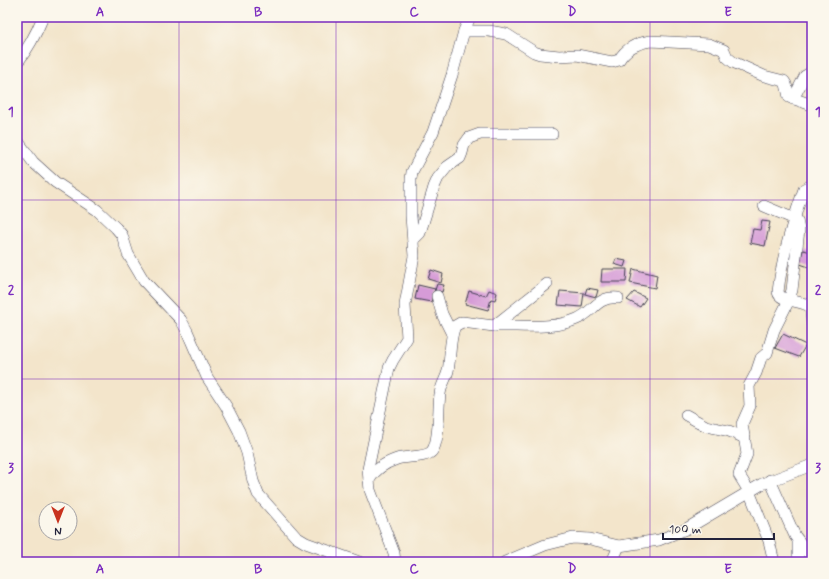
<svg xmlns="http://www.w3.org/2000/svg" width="829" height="579" viewBox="0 0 829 579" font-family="Mynerve,sans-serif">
<rect width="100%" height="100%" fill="#fbf7ec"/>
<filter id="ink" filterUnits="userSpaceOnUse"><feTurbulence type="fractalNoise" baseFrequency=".025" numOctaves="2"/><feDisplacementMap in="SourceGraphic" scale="8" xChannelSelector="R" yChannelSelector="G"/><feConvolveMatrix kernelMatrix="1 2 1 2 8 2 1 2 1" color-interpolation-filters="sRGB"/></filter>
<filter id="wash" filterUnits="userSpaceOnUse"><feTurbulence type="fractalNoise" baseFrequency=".012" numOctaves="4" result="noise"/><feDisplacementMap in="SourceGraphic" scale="16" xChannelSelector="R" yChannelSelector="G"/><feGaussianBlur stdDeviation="0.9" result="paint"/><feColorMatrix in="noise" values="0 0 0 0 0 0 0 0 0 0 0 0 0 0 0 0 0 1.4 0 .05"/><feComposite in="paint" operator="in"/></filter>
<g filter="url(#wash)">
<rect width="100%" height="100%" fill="#f3e5cb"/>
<g id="blocks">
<!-- building -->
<g fill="#d69bd7">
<polygon points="762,221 770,222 765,246 750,243 753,229 760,230"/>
<polygon points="803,250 812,252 812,268 800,264"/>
<polygon points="616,259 626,261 624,267 614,264"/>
<polygon points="602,269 627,269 626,282 601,282"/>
<polygon points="633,269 657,275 655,288 630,283"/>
<polygon points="431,270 443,274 441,283 428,279"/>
<polygon points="437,284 444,285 442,292 435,290"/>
<polygon points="418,285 435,289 431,302 415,299"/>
<polygon points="587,288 598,290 596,297 585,294"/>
<polygon points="489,290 497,293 495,300 491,299 488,310 465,304 469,291 486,296"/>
<polygon points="560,291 584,293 582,307 558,305"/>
<polygon points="634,292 646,298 640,307 627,300"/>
<polygon points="783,334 806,345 799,357 775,348"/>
</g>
</g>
</g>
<g filter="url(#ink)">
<use href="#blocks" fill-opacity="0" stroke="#413f51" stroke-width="1"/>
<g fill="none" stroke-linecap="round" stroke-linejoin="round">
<!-- minor casing -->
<g stroke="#413f51" stroke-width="12">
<g id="minor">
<path d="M464,31H489L506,34L534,52L540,54L559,56L577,55L612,62L619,60C626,48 637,43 650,41L709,44L724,50L727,57L733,62L764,76L784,81L786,84L789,97L809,104"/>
<path d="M17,63C28,49 36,34 43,17"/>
<polyline points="793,99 805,76 812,72"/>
<polyline points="17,140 33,162 55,182 97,210 116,228 122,235 128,254 144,281 181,320 187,331 207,377 226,406 239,431 247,453 253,481 258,494 296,537 306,543 359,562"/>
<path d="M812,187H808L804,189C792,223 782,256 778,292C780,302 800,300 809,306L811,310L812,323"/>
<polyline points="764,206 797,220 799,230 792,290 789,300 774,330 767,353 761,358 756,373 749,386 750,406 742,424 747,454 739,475 749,491 769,541 774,562"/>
<polyline points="413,240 420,233 434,187 438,178 447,167 460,158 462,153 464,145 469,138 480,134 552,134"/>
<polyline points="437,296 442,314 452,334"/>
<path d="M494,326C521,325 552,330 577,319C594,312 597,296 618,298"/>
<polyline points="686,415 706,426 729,431 745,438"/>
<polyline points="369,480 368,469 389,368 393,360 407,338 405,305 414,256 411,216 411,179 412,172 433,132 452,75 464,31 470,17"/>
<polyline points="770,480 795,536 812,558"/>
<path d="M395,562L394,553L370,490L369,480C375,469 385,463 397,459C406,456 427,458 432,451C440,441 438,407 440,394C441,385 446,379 448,371C451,356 449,340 455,326L462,322L494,326L547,284"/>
<polyline points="505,562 545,545 573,538 590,539 619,546 659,540 686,529 762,484 812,465"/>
<polyline points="612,562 619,546"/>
<polyline points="798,562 798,541"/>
</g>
</g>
<!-- minor -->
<use href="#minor" stroke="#fff" stroke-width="11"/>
</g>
</g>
<!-- grid -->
<path fill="none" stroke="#7b2cbf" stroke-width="1" stroke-opacity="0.55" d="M179,17V562M336,17V562M493,17V562M650,17V562M17,200H812M17,379H812"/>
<!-- margin -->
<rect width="829" height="579" fill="none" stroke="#fbf7ec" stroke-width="44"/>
<!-- north arrow -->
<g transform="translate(58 521) rotate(180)"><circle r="19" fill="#fbf7ec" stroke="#a4a2a5"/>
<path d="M0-3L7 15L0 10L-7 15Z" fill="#c8321e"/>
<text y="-6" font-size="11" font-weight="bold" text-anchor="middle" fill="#22223b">N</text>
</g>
<!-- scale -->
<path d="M663 533v6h111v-6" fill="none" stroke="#22223b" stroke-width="2"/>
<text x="669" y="533" font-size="12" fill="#22223b" stroke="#fbf7ec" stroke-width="3" paint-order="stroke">100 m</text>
<rect x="22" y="22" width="785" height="535" fill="none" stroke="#7b2cbf" stroke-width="1.5"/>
<g font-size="13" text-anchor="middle" font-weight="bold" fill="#7b2cbf">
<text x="100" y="16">A</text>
<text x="258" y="16">B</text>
<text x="414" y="16">C</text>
<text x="572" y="16">D</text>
<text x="728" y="16">E</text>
<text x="11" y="116">1</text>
<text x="818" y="116">1</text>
<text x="11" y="294">2</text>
<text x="818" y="294">2</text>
<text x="11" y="472">3</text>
<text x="818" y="472">3</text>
<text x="100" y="573">A</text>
<text x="258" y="573">B</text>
<text x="414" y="573">C</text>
<text x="572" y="573">D</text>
<text x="728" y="573">E</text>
</g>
</svg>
